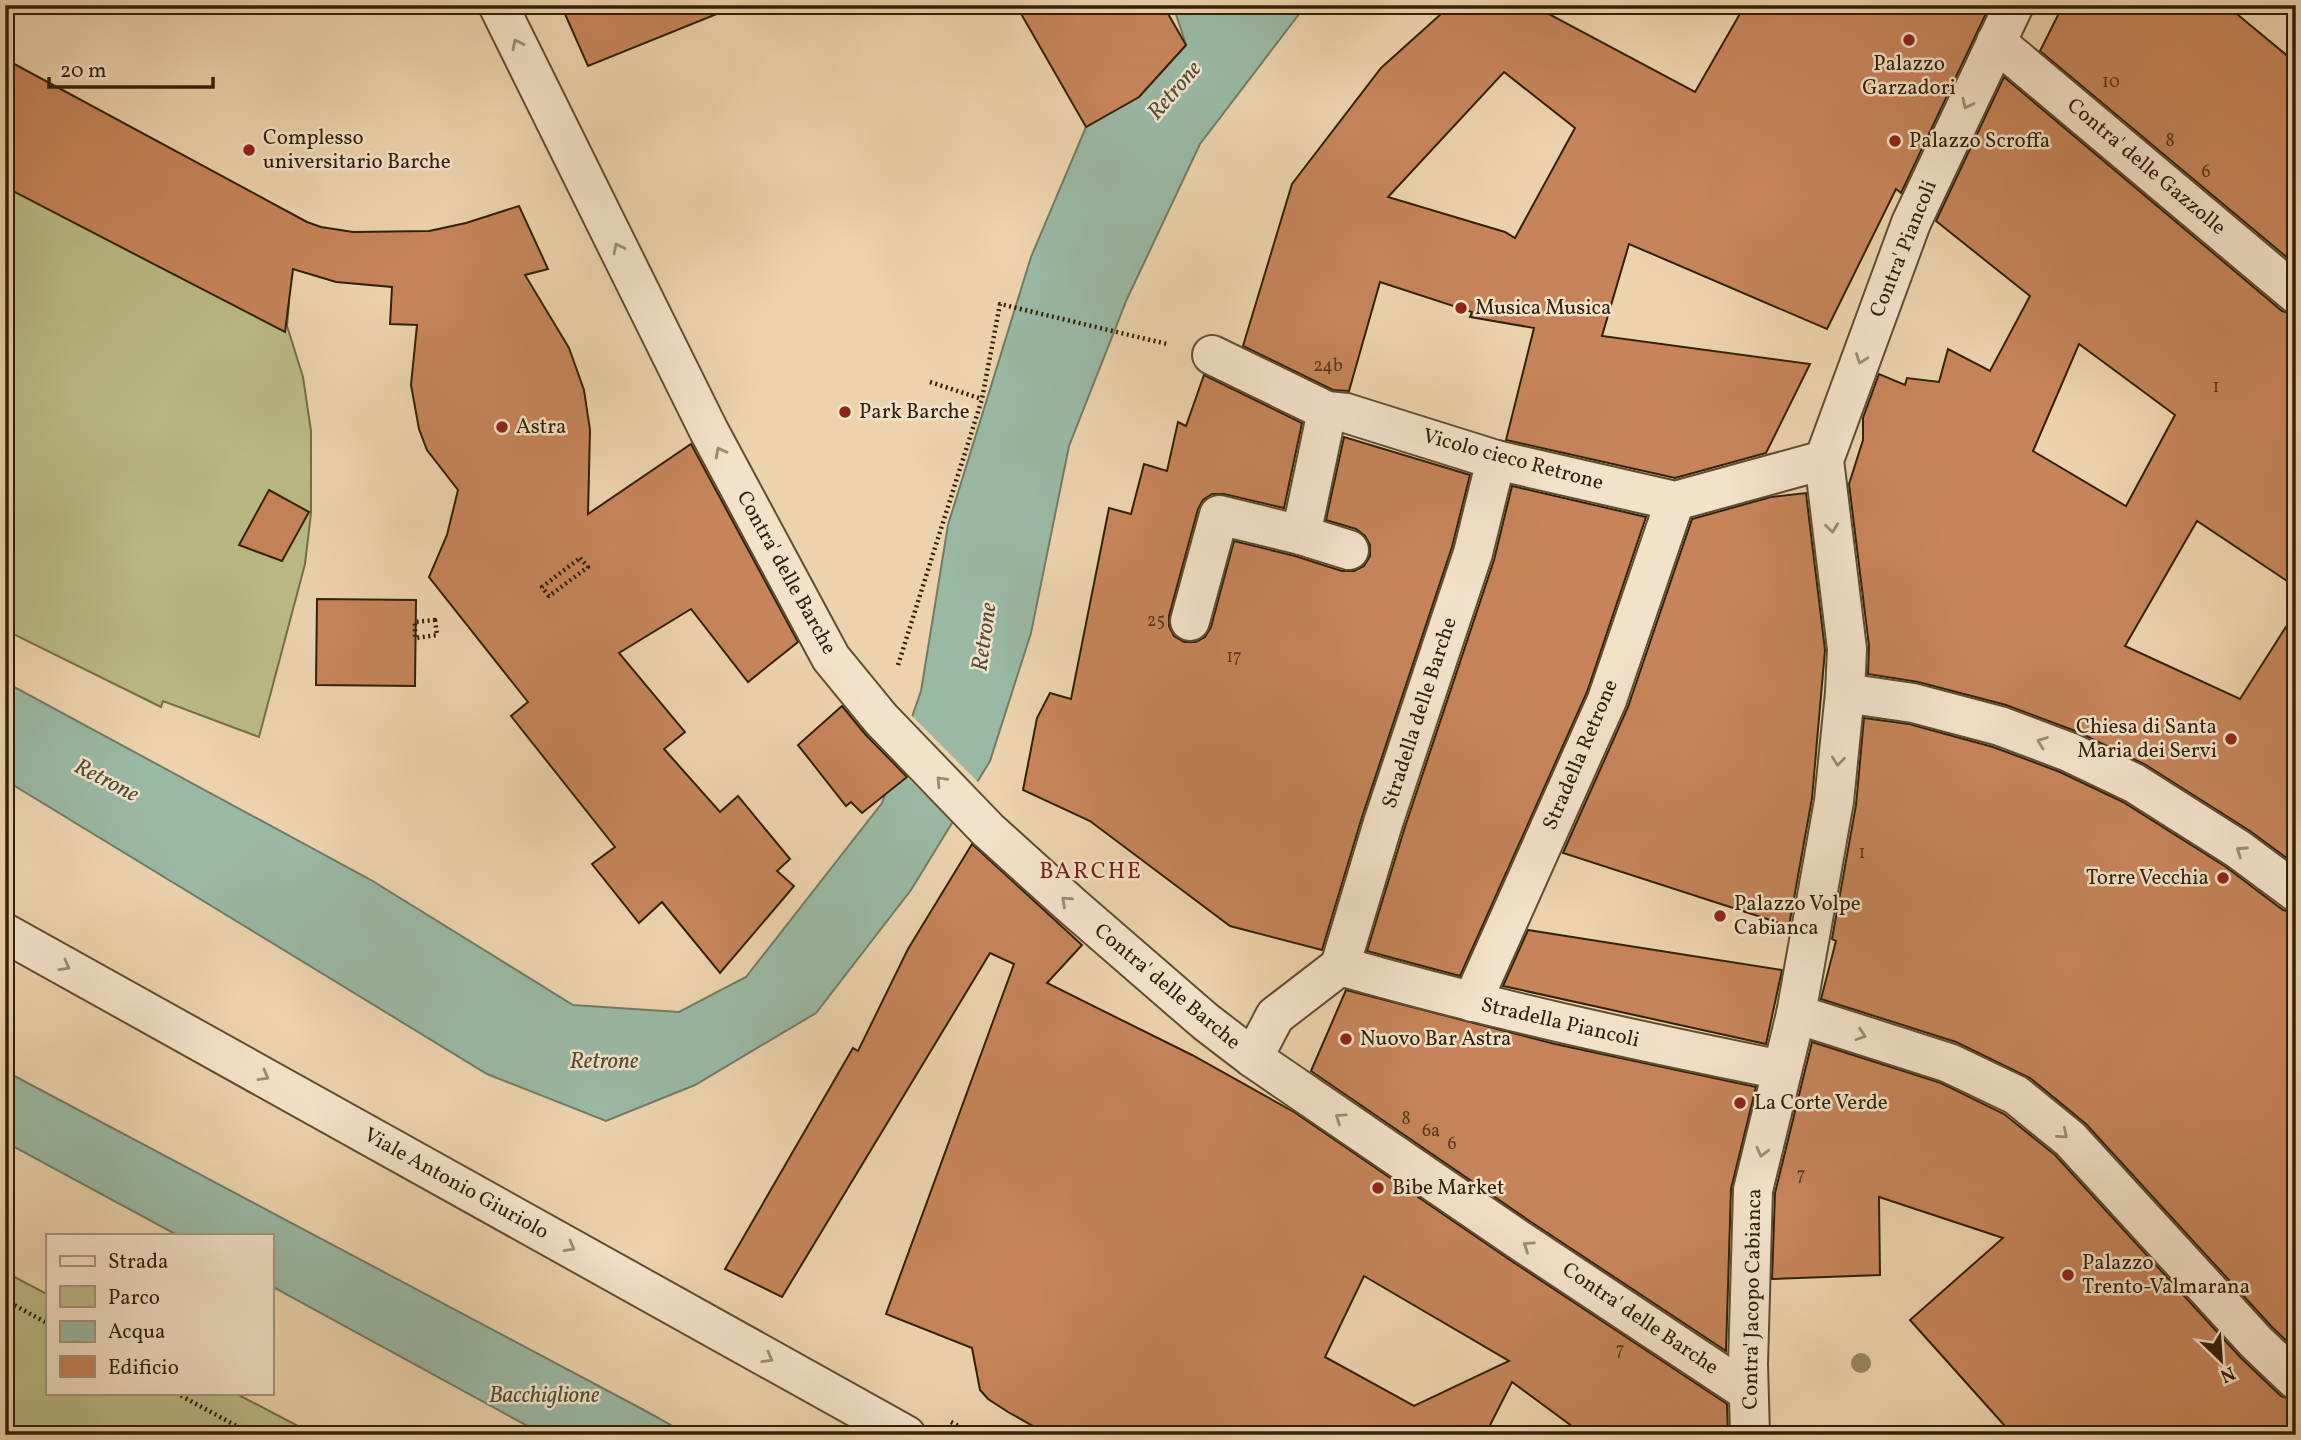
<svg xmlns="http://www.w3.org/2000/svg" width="2301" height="1440" viewBox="0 0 2301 1440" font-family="Vollkorn,serif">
<rect width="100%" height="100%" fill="#ecd3ad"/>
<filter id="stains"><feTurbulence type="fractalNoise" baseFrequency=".00286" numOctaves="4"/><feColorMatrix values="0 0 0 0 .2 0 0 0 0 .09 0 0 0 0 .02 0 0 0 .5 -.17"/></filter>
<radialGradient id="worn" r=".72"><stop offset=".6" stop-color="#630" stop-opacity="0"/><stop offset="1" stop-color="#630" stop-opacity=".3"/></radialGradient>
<!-- green -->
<g fill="#bbbb87" stroke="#766e46" stroke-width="2">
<polygon points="5,159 289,303 287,326 303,377 311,431 311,513 305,564 259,737 163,701 161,707 5,630"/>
<polygon points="5,1272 47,1294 47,1393 235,1393 315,1435 250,1435 237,1427 225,1435 5,1435"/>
</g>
<!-- water -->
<g fill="#9ab9a4" stroke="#707c65" stroke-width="2">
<polygon points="1173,5 1306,5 1200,144 1127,299 1069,446 1031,633 990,761 911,890 816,1013 695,1085 606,1121 487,1074 5,780 5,682 371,880 573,1005 679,1012 746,977 882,803 921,691 948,525 1031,257 1086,127 1139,97 1186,45"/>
<polygon points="5,1071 642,1409 689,1435 544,1435 271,1286 271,1235 177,1235 5,1142"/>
</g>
<!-- pier -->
<polygon fill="#ecd3ad" points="909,713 980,784 955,825 892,762"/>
<!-- building -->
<g fill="#c7845a" stroke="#322106" stroke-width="2" fill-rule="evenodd">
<polygon points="561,5 734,5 734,7 588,66"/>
<polygon points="1016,5 1163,5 1186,45 1139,97 1086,127"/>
<path d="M1451,5H1532L1695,92L1745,5H1990L1901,193L1896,189L1827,329L1629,244L1602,336L1810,364L1766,453L1675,478L1506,440L1534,328L1470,317L1472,312L1380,282L1349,391L1333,390L1243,346L1292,184L1381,68ZM1504,72L1575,128L1515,238L1505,232L1388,197Z"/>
<polygon points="2063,5 2226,5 2296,63 2296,265 2040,51"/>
<polygon points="5,59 307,222 321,227 353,232 429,231 466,223 519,206 548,269 525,275 569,348 584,390 590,430 588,514 691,444 798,642 748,682 691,609 619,653 685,732 664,749 720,812 738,796 790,859 777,871 794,886 720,973 662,902 639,923 592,864 615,847 511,716 528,702 429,577 447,535 458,490 427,450 419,429 411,385 417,325 390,324 392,287 336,282 293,269 285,332 5,187"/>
<path d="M2004,77L2282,311L2296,315V587L2197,521L2125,646L2240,699L2296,611V865L2250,831L2146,765L2078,732L2006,705L1918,682L1868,674L1869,646L1849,484L1863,440V418L1879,374L1905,385L1907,378L1939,382L1948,349L1990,371L2030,296L1936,221ZM2079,344L2175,415L2126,506L2033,451Z"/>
<polygon points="1204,375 1302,423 1284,508 1224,494 1212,494 1203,500 1198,509 1169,616 1169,626 1174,636 1184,642 1196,642 1205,637 1211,627 1234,541 1295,556 1342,571 1354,571 1364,566 1370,556 1370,545 1365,536 1356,529 1326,520 1344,437 1470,475 1452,547 1362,817 1322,950 1230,926 1090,821 1023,790 1037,718 1050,693 1071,699 1109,508 1131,514 1144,464 1167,471 1178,422 1186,426"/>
<polygon points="1512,486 1646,517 1587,692 1460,976 1367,951 1404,830 1494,560"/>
<polygon points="269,490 309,512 282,561 239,545"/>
<polygon points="1806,493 1825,650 1812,798 1789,926 1563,853 1628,707 1692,519 1771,497"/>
<polygon points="317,599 416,600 415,686 316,685"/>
<polygon points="842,706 865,734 907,777 862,813 851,802 846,806 798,745"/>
<polygon points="1864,718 1909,724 1993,747 2060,772 2123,802 2226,867 2283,910 2296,913 2296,1350 2272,1327 2086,1124 2030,1078 1956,1042 1821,999 1836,941 1832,939 1856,805"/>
<path d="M972,844L1082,945L1047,983L1192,1055L1294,1112L1507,1258L1727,1404L1728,1435H1584L1512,1382L1485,1435H1049L1008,1412L988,1399L980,1390L972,1348L886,1314L1014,964L990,953L782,1297L725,1269L853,1048L858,1051L908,949ZM1364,1276L1509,1361L1414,1406L1325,1357Z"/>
<polygon points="1528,930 1782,970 1766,1044 1503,986"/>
<polygon points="1346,990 1555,1044 1756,1087 1731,1189 1726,1351 1531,1222 1311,1071"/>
<polygon points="1812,1042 1941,1083 2004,1114 2055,1155 2241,1358 2281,1396 2296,1401 2296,1435 2013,1435 1910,1320 2003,1238 1879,1197 1880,1275 1772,1279 1775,1193"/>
</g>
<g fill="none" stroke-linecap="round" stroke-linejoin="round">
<!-- pedestrian casing -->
<g stroke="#604e30" stroke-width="42">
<g id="pedestrian">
<polyline points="1996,42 2296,294"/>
<polyline points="1212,355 1327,411 1346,413 1496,460 1675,501 1824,460"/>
<polyline points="1301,535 1349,550"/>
<polyline points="1190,621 1219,515 1301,535 1327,411"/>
<polyline points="1845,693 1913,703 2000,726 2069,752 2134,783 2238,849 2296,892"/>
<polyline points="1340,966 1383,823 1473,553 1496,460"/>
<path d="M1340,966C1486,1008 1633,1040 1782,1070"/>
<polyline points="1472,1002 1607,700 1675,501"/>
<polyline points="1796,1014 1949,1063 2016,1095 2070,1139 2256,1342 2296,1380"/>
<polyline points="1253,1058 1275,1016 1340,966"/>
</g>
</g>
<!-- minor casing -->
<g stroke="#604e30" stroke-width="42">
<g id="minor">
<polyline points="498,5 709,431 831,658 881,719 988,830 1071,905 1206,1022 1253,1058 1519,1240 1748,1392"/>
<polyline points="1750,1435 1748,1364 1753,1190 1796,1014 1834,801 1845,693 1847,649 1824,460 1911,223 2014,5"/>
</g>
</g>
<!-- tertiary casing -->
<g stroke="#604e30" stroke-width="42">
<polyline id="tertiary" points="5,933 906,1435"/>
</g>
<!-- path -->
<g stroke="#322106" stroke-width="4.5" stroke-dasharray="2 3.5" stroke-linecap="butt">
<polyline points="930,382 982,399"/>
<polygon points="580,558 588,567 549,596 542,587"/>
<polygon points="435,620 437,635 415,638 415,622"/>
<polyline points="898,665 982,399 1000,304 1167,344"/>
<polyline points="5,1300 47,1323"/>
<polyline points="176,1393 253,1435"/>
<polyline points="951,1422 976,1435"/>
</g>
<!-- pedestrian -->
<use href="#pedestrian" stroke="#f3e2ca" stroke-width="38"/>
<!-- minor -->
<use href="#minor" stroke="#f3e2ca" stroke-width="38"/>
<!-- tertiary -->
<use href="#tertiary" stroke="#f3e2ca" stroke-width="38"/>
</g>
<!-- trees -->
<circle fill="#988763" cx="1861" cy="1363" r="10"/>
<!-- one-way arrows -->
<defs><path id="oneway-chevron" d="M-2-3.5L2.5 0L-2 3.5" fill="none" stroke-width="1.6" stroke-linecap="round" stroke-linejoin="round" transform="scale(1.75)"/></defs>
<g stroke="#9c8b72">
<use href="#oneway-chevron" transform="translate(517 44) rotate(-116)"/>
<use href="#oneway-chevron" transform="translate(1967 104) rotate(115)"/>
<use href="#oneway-chevron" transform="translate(618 248) rotate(-116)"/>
<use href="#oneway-chevron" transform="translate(1861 359) rotate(110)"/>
<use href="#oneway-chevron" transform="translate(720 452) rotate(-118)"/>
<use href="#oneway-chevron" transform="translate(1832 528) rotate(83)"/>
<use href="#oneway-chevron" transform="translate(2042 742) rotate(-159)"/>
<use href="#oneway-chevron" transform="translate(1838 761) rotate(96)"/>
<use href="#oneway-chevron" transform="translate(941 781) rotate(-134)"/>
<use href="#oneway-chevron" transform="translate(2241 851) rotate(-145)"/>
<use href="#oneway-chevron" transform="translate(1066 901) rotate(-138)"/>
<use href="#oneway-chevron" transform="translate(65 966) rotate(29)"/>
<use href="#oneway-chevron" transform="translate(1861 1035) rotate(18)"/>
<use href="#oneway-chevron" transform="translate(264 1076) rotate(29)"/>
<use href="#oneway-chevron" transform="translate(1340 1118) rotate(-146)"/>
<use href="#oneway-chevron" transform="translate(2063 1134) rotate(40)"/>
<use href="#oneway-chevron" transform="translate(1762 1152) rotate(104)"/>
<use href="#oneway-chevron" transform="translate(1528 1246) rotate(-146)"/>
<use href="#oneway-chevron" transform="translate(570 1247) rotate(29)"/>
<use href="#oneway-chevron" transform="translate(768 1358) rotate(29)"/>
</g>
<!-- markers -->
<g fill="#8f2418" stroke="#f3e2ca" stroke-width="2.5">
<circle cx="1909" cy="40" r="7"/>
<circle cx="1895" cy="141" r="7"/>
<circle cx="249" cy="150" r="7"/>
<circle cx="1461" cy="308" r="7"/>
<circle cx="845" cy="412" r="7"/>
<circle cx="502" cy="427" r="7"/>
<circle cx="2231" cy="739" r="7"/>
<circle cx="2223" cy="878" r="7"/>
<circle cx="1720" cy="916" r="7"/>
<circle cx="1346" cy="1039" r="7"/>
<circle cx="1740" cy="1103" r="7"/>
<circle cx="1378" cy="1188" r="7"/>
<circle cx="2068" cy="1275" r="7"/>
</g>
<g text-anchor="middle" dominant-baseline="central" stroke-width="5" stroke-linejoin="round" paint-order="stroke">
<!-- number labels -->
<g font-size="18" fill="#573a1b">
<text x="2111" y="82">10</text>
<text x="2170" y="141">8</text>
<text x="2206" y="172">6</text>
<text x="1328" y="366">24b</text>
<text x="2216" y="387">1</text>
<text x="1156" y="621">25</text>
<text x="1234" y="657">17</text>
<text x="1862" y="853">1</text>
<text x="1406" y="1119">8</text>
<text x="1431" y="1131">6a</text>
<text x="1452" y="1144">6</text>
<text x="1801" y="1175">7</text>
<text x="1620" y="1350">7</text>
</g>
<!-- poi labels -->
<g font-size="21" fill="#322106" stroke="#f3e2ca" text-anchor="start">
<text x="1909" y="64" text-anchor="middle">Palazzo<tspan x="1909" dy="24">Garzadori</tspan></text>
<text x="263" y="138">Complesso<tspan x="263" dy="24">universitario Barche</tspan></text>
<text x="1909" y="141">Palazzo Scroffa</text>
<text x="1475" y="308">Musica Musica</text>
<text x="859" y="412">Park Barche</text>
<text x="516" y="427">Astra</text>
<text x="2217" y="727" text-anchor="end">Chiesa di Santa<tspan x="2217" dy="24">Maria dei Servi</tspan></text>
<text x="2209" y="878" text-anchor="end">Torre Vecchia</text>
<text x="1734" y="904">Palazzo Volpe<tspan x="1734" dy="24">Cabianca</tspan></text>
<text x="1360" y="1039">Nuovo Bar Astra</text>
<text x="1754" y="1103">La Corte Verde</text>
<text x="1392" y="1188">Bibe Market</text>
<text x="2082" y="1263">Palazzo<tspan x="2082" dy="24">Trento-Valmarana</tspan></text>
</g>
<!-- street labels -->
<g font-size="21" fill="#322106" stroke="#f3e2ca">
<text transform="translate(2146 167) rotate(40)">Contra' delle Gazzolle</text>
<text transform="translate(1904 249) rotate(-68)">Contra' Piancoli</text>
<text transform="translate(1513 460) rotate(15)">Vicolo cieco Retrone</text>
<text transform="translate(786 573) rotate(61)">Contra' delle Barche</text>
<text transform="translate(1420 713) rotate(-72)">Stradella delle Barche</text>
<text transform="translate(1581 755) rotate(-67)">Stradella Retrone</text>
<text transform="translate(1167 987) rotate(40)">Contra' delle Barche</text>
<text transform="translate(1560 1023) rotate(13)">Stradella Piancoli</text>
<text transform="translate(456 1184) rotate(29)">Viale Antonio Giuriolo</text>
<text transform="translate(1753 1299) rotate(-89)">Contra' Jacopo Cabianca</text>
<text transform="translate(1640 1319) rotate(34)">Contra' delle Barche</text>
</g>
<!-- water labels -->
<g font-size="23" font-style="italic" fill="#514f35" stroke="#f3e2ca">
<text transform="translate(1175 91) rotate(-49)">Retrone</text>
<text transform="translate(985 637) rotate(-82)">Retrone</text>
<text transform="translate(106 781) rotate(27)">Retrone</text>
<text x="604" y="1062">Retrone</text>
<text x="544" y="1396">Bacchiglione</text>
</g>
<!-- neighbourhood labels -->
<g font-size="23" letter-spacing="2" fill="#7a1f14" stroke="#f3e2ca">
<text x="1091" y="872">BARCHE</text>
</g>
</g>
<!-- margin -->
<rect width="2301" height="1440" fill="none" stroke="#ecd3ad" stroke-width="28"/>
<rect x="7" y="7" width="2287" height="1426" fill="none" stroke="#322106" stroke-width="3.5"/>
<rect x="14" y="14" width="2273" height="1412" fill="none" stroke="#322106" stroke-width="2"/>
<!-- legend -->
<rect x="46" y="1234" width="228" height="161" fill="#f3e2ca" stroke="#a6957c" stroke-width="2"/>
<rect x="60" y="1256" width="35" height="10" fill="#f3e2ca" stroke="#a6957c" stroke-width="2"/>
<text x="108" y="1268" font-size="21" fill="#322106">Strada</text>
<rect x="60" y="1286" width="35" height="21" fill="#bbbb87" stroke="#a6957c" stroke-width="2"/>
<text x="108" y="1304" font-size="21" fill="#322106">Parco</text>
<rect x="60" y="1321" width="35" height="21" fill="#9ab9a4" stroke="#a6957c" stroke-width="2"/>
<text x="108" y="1338" font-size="21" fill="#322106">Acqua</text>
<rect x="60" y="1356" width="35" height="21" fill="#c7845a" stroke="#a6957c" stroke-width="2"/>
<text x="108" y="1374" font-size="21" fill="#322106">Edificio</text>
<!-- north arrow -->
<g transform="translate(2221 1360) rotate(155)" stroke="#f3e2ca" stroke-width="5" paint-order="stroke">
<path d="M0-5L12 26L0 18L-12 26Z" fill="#322106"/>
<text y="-10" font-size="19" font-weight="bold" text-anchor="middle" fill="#322106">N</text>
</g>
<!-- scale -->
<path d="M49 77v10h164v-10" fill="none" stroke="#322106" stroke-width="3.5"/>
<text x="60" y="77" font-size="21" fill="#322106" stroke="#f3e2ca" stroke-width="5" paint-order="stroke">20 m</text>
<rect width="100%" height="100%" filter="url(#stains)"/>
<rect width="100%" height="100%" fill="url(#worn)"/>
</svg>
